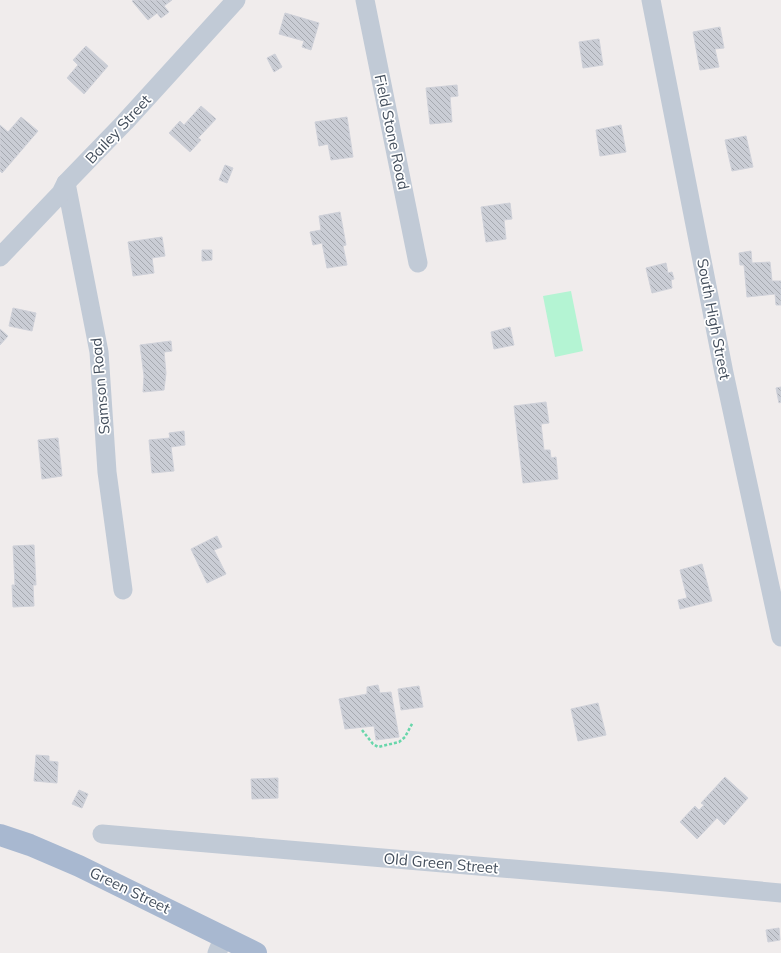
<svg xmlns="http://www.w3.org/2000/svg" width="781" height="953" viewBox="0 0 781 953" font-family="Mulish,sans-serif">
<defs>
<pattern id="building-back-hatch" width="6" height="6" patternUnits="userSpaceOnUse"><rect width="6" height="6" fill="#cacdd5"/><path d="M-1 5l2 2M0 0l6 6M5-1l2 2" fill="none" stroke="#a6a9b0"/></pattern>
</defs>
<rect width="100%" height="100%" fill="#f0ecec"/>
<!-- green -->
<polygon fill="#b4f4d3" points="571,291 583,351 555,357 543,296"/>
<!-- building -->
<g fill="url(#building-back-hatch)" stroke="#cfd1d9">
<polygon points="134,0 172,0 164,6 169,12 161,18 157,13 148,20 132,1"/>
<polygon points="285,13 319,23 311,50 302,47 304,41 279,34"/>
<polygon points="720,27 724,48 715,49 719,67 700,70 693,32"/>
<polygon points="599,39 603,65 583,68 579,42"/>
<polygon points="86,46 108,66 84,94 67,78 78,65 73,60"/>
<polygon points="275,54 282,67 274,72 267,58"/>
<polygon points="457,85 458,96 450,97 452,122 430,124 426,88"/>
<polygon points="201,106 216,119 198,138 201,140 190,152 169,133 180,121 184,125"/>
<polygon points="21,117 38,131 2,173 0,171 0,125 8,132"/>
<polygon points="347,117 353,157 331,160 328,144 319,146 315,122"/>
<polygon points="621,125 626,152 600,156 596,130"/>
<polygon points="746,136 753,167 732,171 725,140"/>
<polygon points="225,165 233,168 227,183 219,180"/>
<polygon points="510,203 512,219 504,220 506,239 486,242 481,207"/>
<polygon points="340,212 346,245 343,246 347,265 327,268 322,243 313,245 310,232 321,230 319,216"/>
<polygon points="162,237 165,256 152,258 154,273 133,276 128,242"/>
<polygon points="202,250 212,250 212,260 202,261"/>
<polygon points="751,251 752,263 770,262 772,281 781,281 781,305 776,305 775,294 747,297 744,265 740,265 739,253"/>
<polygon points="666,263 668,273 672,272 674,279 671,280 672,288 652,293 646,268"/>
<polygon points="13,308 36,313 32,331 9,326"/>
<polygon points="510,327 514,345 494,349 491,332"/>
<polygon points="0,329 8,336 0,345"/>
<polygon points="171,341 172,351 164,352 166,373 164,390 143,392 144,376 140,345"/>
<polygon points="781,387 781,402 779,403 776,388"/>
<polygon points="546,402 549,423 541,424 544,450 550,450 551,458 556,457 558,479 523,483 514,406"/>
<polygon points="184,431 185,445 171,447 174,471 152,473 149,440 170,438 169,433"/>
<polygon points="58,438 62,476 42,479 38,440"/>
<polygon points="217,536 222,547 214,550 226,574 207,583 191,549"/>
<polygon points="34,545 36,585 33,585 34,606 13,607 12,585 15,585 13,546"/>
<polygon points="702,564 712,601 680,609 678,600 687,598 680,570"/>
<polygon points="378,685 380,693 391,692 399,737 376,740 374,726 345,729 339,699 367,694 367,687"/>
<polygon points="419,686 423,707 401,710 398,689"/>
<polygon points="598,703 606,735 578,741 571,709"/>
<polygon points="36,755 49,756 49,761 58,762 57,783 34,781"/>
<polygon points="725,777 748,798 724,825 717,818 697,839 680,822 695,806 699,810 704,805 701,803"/>
<polygon points="278,778 278,798 252,799 251,779"/>
<polygon points="79,790 88,794 82,808 72,804"/>
<polygon points="779,928 780,940 768,942 766,930"/>
</g>
<g fill="none" stroke-linecap="round" stroke-linejoin="round">
<!-- path -->
<polyline stroke="#68d6aa" stroke-width="2.5" stroke-dasharray="3 2" stroke-linecap="butt" points="362,730 373,744 378,747 399,742 405,737 413,722"/>
<!-- minor -->
<g stroke="#c1cad6" stroke-width="19">
<polyline points="365,0 418,263"/>
<polyline points="651,0 724,373 781,637"/>
<polyline points="66,183 99,352 107,472 123,590"/>
<polyline points="0,257 61,193 66,183 125,122 236,0"/>
<polyline points="102,834 666,882 781,893"/>
<polyline points="217,953 224,936"/>
</g>
<!-- major -->
<polyline stroke="#a8b8d0" stroke-width="22" points="0,835 30,845 79,866 256,953"/>
</g>
<g text-anchor="middle" dominant-baseline="central" stroke-width="3.5" stroke-linejoin="round" paint-order="stroke">
<!-- street labels -->
<g font-size="15" fill="#434e5c" stroke="#fff">
<text transform="translate(118 129) rotate(-47)">Bailey Street</text>
<text transform="translate(392 132) rotate(78)">Field Stone Road</text>
<text transform="translate(714 319) rotate(79)">South High Street</text>
<text transform="translate(100 386) rotate(-95)">Samson Road</text>
<text transform="translate(441 863) rotate(5)">Old Green Street</text>
<text transform="translate(130 890) rotate(26)">Green Street</text>
</g>
</g>
</svg>
